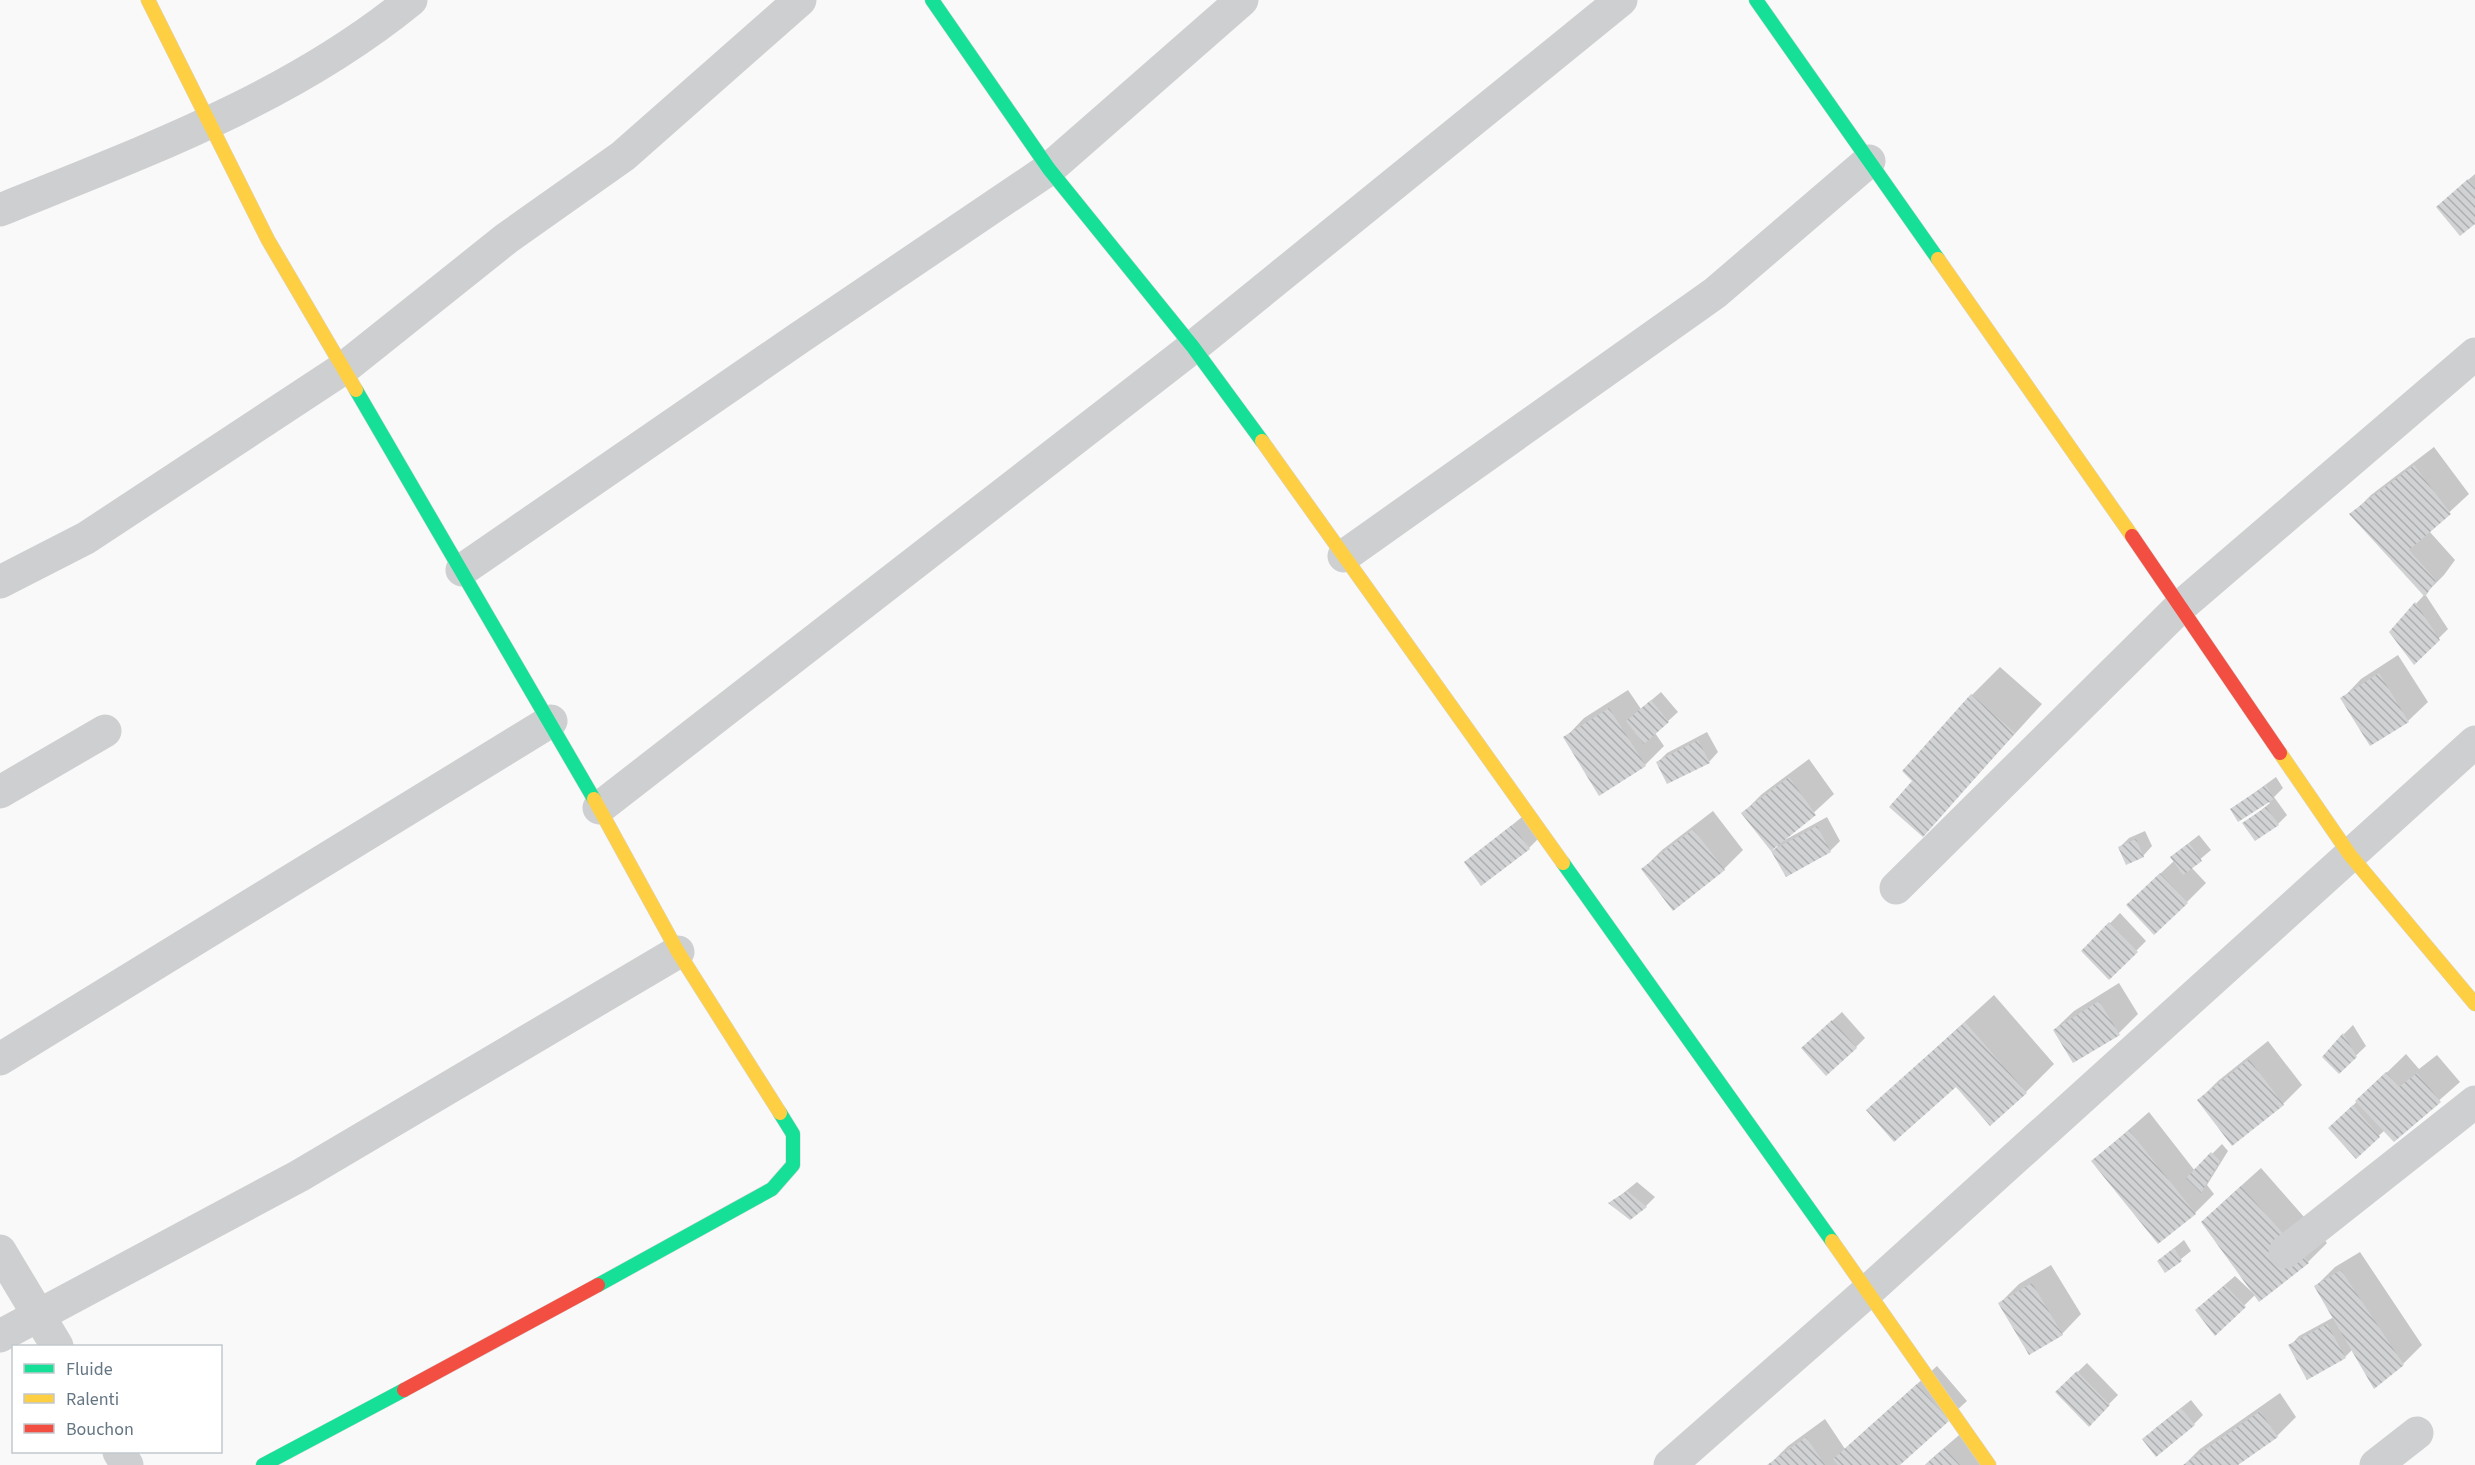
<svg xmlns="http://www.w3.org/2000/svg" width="2475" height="1465" viewBox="0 0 2475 1465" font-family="'Source Sans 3',sans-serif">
<defs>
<pattern id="building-back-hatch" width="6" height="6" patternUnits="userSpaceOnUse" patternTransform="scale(1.5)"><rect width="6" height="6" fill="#d0d2d3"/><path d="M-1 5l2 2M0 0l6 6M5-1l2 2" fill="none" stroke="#acafb1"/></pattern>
</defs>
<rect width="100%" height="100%" fill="#f9f9f9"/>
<!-- shadow -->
<g fill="#0003">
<polygon points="2475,174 2475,222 2447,198"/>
<polygon points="2434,447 2469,494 2429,531 2455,560 2444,575 2425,594 2448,629 2415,662 2390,632 2425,594 2352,514 2371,495"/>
<polygon points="2398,655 2428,702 2408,721 2371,744 2342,699 2361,679"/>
<polygon points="2000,667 2042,704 1923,835 1914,781 1972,695"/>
<polygon points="1628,690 1641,709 1661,692 1678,712 1655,733 1664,746 1645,765 1565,738 1584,718"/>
<polygon points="1707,732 1718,752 1709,762 1658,762 1667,753"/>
<polygon points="1809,759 1834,794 1783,841 1827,817 1840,841 1830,851 1786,875 1773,851 1778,846 1743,813 1762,794"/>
<polygon points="2276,777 2283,788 2274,797 2287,815 2278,824 2244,824 2270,803 2268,801 2232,809"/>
<polygon points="1713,811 1743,850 1724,869 1643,869 1662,850"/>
<polygon points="1522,817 1538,839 1529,848 1466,862"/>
<polygon points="2145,831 2152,846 2143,856 2120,847 2129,838"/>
<polygon points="2199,835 2211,850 2191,867 2206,883 2187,902 2147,886 2174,861 2171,857"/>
<polygon points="2120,913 2146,941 2109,978 2083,951"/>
<polygon points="2119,983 2138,1014 2119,1033 2054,1030 2074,1011"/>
<polygon points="1994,995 2054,1064 2026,1092 1956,1085 1868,1110"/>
<polygon points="1842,1012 1865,1038 1856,1047 1812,1039"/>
<polygon points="2353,1025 2366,1046 2339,1072 2344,1034"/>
<polygon points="2268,1041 2302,1085 2283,1104 2199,1100 2218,1081"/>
<polygon points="2406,1054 2419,1069 2437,1055 2460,1082 2394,1140 2385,1130 2356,1157 2340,1118"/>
<polygon points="2149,1112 2195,1171 2222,1144 2228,1151 2207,1185 2214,1194 2195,1213 2093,1161"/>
<polygon points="2261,1168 2327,1243 2308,1262 2259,1300 2255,1295 2215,1334 2206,1301 2235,1276 2255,1295 2222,1203"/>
<polygon points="1637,1182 1655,1197 1646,1206 1611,1203"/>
<polygon points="2184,1240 2191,1251 2166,1271 2158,1261"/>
<polygon points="2360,1252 2422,1345 2403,1364 2353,1349 2345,1357 2290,1346 2299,1336 2334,1317 2316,1286 2335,1267"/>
<polygon points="2051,1265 2081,1314 2062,1334 2000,1303 2019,1284"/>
<polygon points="2087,1363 2118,1395 2089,1424 2057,1392"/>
<polygon points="1937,1366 1967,1401 1897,1465 1769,1465 1788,1446 1825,1419 1845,1449"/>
<polygon points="2280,1393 2296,1417 2277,1436 2236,1465 2184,1465 2200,1449"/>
<polygon points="2191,1400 2203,1415 2194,1424 2153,1430"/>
<polygon points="1965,1430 1995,1465 1925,1465 1930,1460"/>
</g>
<!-- building -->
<g fill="url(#building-back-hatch)">
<polygon points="2468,179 2475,188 2475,224 2460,236 2436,207"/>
<polygon points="2414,465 2451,514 2409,550 2436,580 2425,597 2349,514"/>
<polygon points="2415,602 2440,640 2414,665 2389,632"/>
<polygon points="2379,673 2409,722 2370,746 2340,698"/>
<polygon points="1971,694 2015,733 1923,837 1889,807 1912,781 1902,771"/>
<polygon points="1651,700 1669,722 1644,744 1626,721"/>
<polygon points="1609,708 1646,766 1599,796 1563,737"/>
<polygon points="1698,740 1710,763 1667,784 1656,762"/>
<polygon points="1789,777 1816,815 1771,851 1817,826 1831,852 1786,877 1771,851 1741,813"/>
<polygon points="2266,785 2274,799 2238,822 2230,809"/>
<polygon points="2266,807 2279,825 2255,841 2242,823"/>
<polygon points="1512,825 1530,849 1481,886 1464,862"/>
<polygon points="1693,829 1725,870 1673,911 1641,869"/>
<polygon points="2136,839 2144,857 2126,865 2118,847"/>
<polygon points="2189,843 2202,861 2183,875 2170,857"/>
<polygon points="2160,873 2188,903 2154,935 2126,905"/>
<polygon points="2109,922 2138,952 2109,980 2081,951"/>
<polygon points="2099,1001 2120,1035 2073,1063 2053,1030"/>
<polygon points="1832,1020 1857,1048 1826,1076 1801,1048"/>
<polygon points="1965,1022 2027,1093 1990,1126 1956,1087 1894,1142 1866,1110"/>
<polygon points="2343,1033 2357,1057 2339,1074 2322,1057"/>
<polygon points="2249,1059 2284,1105 2232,1146 2197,1100"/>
<polygon points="2386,1072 2399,1087 2417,1073 2441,1102 2394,1142 2355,1101"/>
<polygon points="2353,1105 2380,1137 2356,1159 2328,1128"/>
<polygon points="2129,1130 2196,1214 2158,1244 2091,1161"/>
<polygon points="2211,1152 2220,1161 2201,1193 2186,1178"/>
<polygon points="2241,1186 2309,1263 2259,1302 2201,1222"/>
<polygon points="1627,1191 1647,1207 1630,1220 1608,1203"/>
<polygon points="2174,1248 2182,1261 2165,1273 2157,1261"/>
<polygon points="2341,1270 2404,1365 2374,1389 2314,1286"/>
<polygon points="2032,1283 2063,1335 2029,1355 1998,1303"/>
<polygon points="2225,1285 2246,1307 2215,1336 2195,1310"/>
<polygon points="2327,1324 2346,1358 2307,1380 2288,1345"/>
<polygon points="2077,1371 2110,1405 2089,1427 2055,1392"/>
<polygon points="1917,1384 1949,1421 1900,1465 1838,1465 1833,1459"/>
<polygon points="2181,1408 2195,1425 2156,1457 2142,1439"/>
<polygon points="2260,1411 2278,1437 2238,1465 2183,1465"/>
<polygon points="1806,1437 1825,1465 1767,1465"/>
<polygon points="1945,1448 1960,1465 1925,1465"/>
</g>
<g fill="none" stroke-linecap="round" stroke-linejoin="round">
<!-- fast casing -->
<g stroke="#d5d6d7" stroke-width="15">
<g id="fast">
<polyline points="932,0 1049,169 1193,347 1262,441"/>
<polyline points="1756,0 1938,259"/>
<polyline points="356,390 594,799"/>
<polyline points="1563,863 1832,1241"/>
<polyline points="598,1285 772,1189 793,1165 793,1134 780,1113"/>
<polyline points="263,1465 404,1390"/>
</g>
</g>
<!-- slow casing -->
<g stroke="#d5d6d7" stroke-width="15">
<g id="slow">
<polyline points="148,0 268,240 356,390"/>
<polyline points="1938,259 2132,536"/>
<polyline points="1262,441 1563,863"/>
<polyline points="2280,753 2350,855 2475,1004"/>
<polyline points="594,799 678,952 780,1113"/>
<polyline points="1832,1241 1989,1465"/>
</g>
</g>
<!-- jam casing -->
<g stroke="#d5d6d7" stroke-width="15">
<g id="jam">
<polyline points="2132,536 2280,753"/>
<polyline points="404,1390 598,1285"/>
</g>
</g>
<!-- street -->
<g stroke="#cecfd0" stroke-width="33">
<path d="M0,210C143,152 290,99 411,0"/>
<polyline points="1344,556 1715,293 1869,161"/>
<polyline points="462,570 799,338 1049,169 1242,0"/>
<polyline points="0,582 86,538 344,368 507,238 623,156 800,0"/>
<polyline points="0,792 105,731"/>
<polyline points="599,808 1193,347 1621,0"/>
<polyline points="1896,888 2180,607 2475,354"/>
<polyline points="0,1059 551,721"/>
<polyline points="0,1251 57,1346"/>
<polyline points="2285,1252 2475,1102"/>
<polyline points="0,1336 299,1176 678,952"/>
<polyline points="119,1452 127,1465"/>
<polyline points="1670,1465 1868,1291 2475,742"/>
<polyline points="2376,1465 2417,1433"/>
</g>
<!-- fast -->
<use href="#fast" stroke="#16e098" stroke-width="14"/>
<!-- slow -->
<use href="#slow" stroke="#ffcf43" stroke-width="14"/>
<!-- jam -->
<use href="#jam" stroke="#f24e42" stroke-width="14"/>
</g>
<!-- legend -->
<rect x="12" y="1345" width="210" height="108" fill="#ffffff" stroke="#c1c8cd" stroke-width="1.5"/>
<rect x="24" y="1364" width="30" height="9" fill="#16e098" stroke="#c1c8cd" stroke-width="1.5"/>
<text x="66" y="1375" font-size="18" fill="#657683">Fluide</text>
<rect x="24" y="1394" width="30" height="9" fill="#ffcf43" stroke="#c1c8cd" stroke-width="1.5"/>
<text x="66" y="1405" font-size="18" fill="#657683">Ralenti</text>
<rect x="24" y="1424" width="30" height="9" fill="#f24e42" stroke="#c1c8cd" stroke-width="1.5"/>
<text x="66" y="1435" font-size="18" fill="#657683">Bouchon</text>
</svg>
